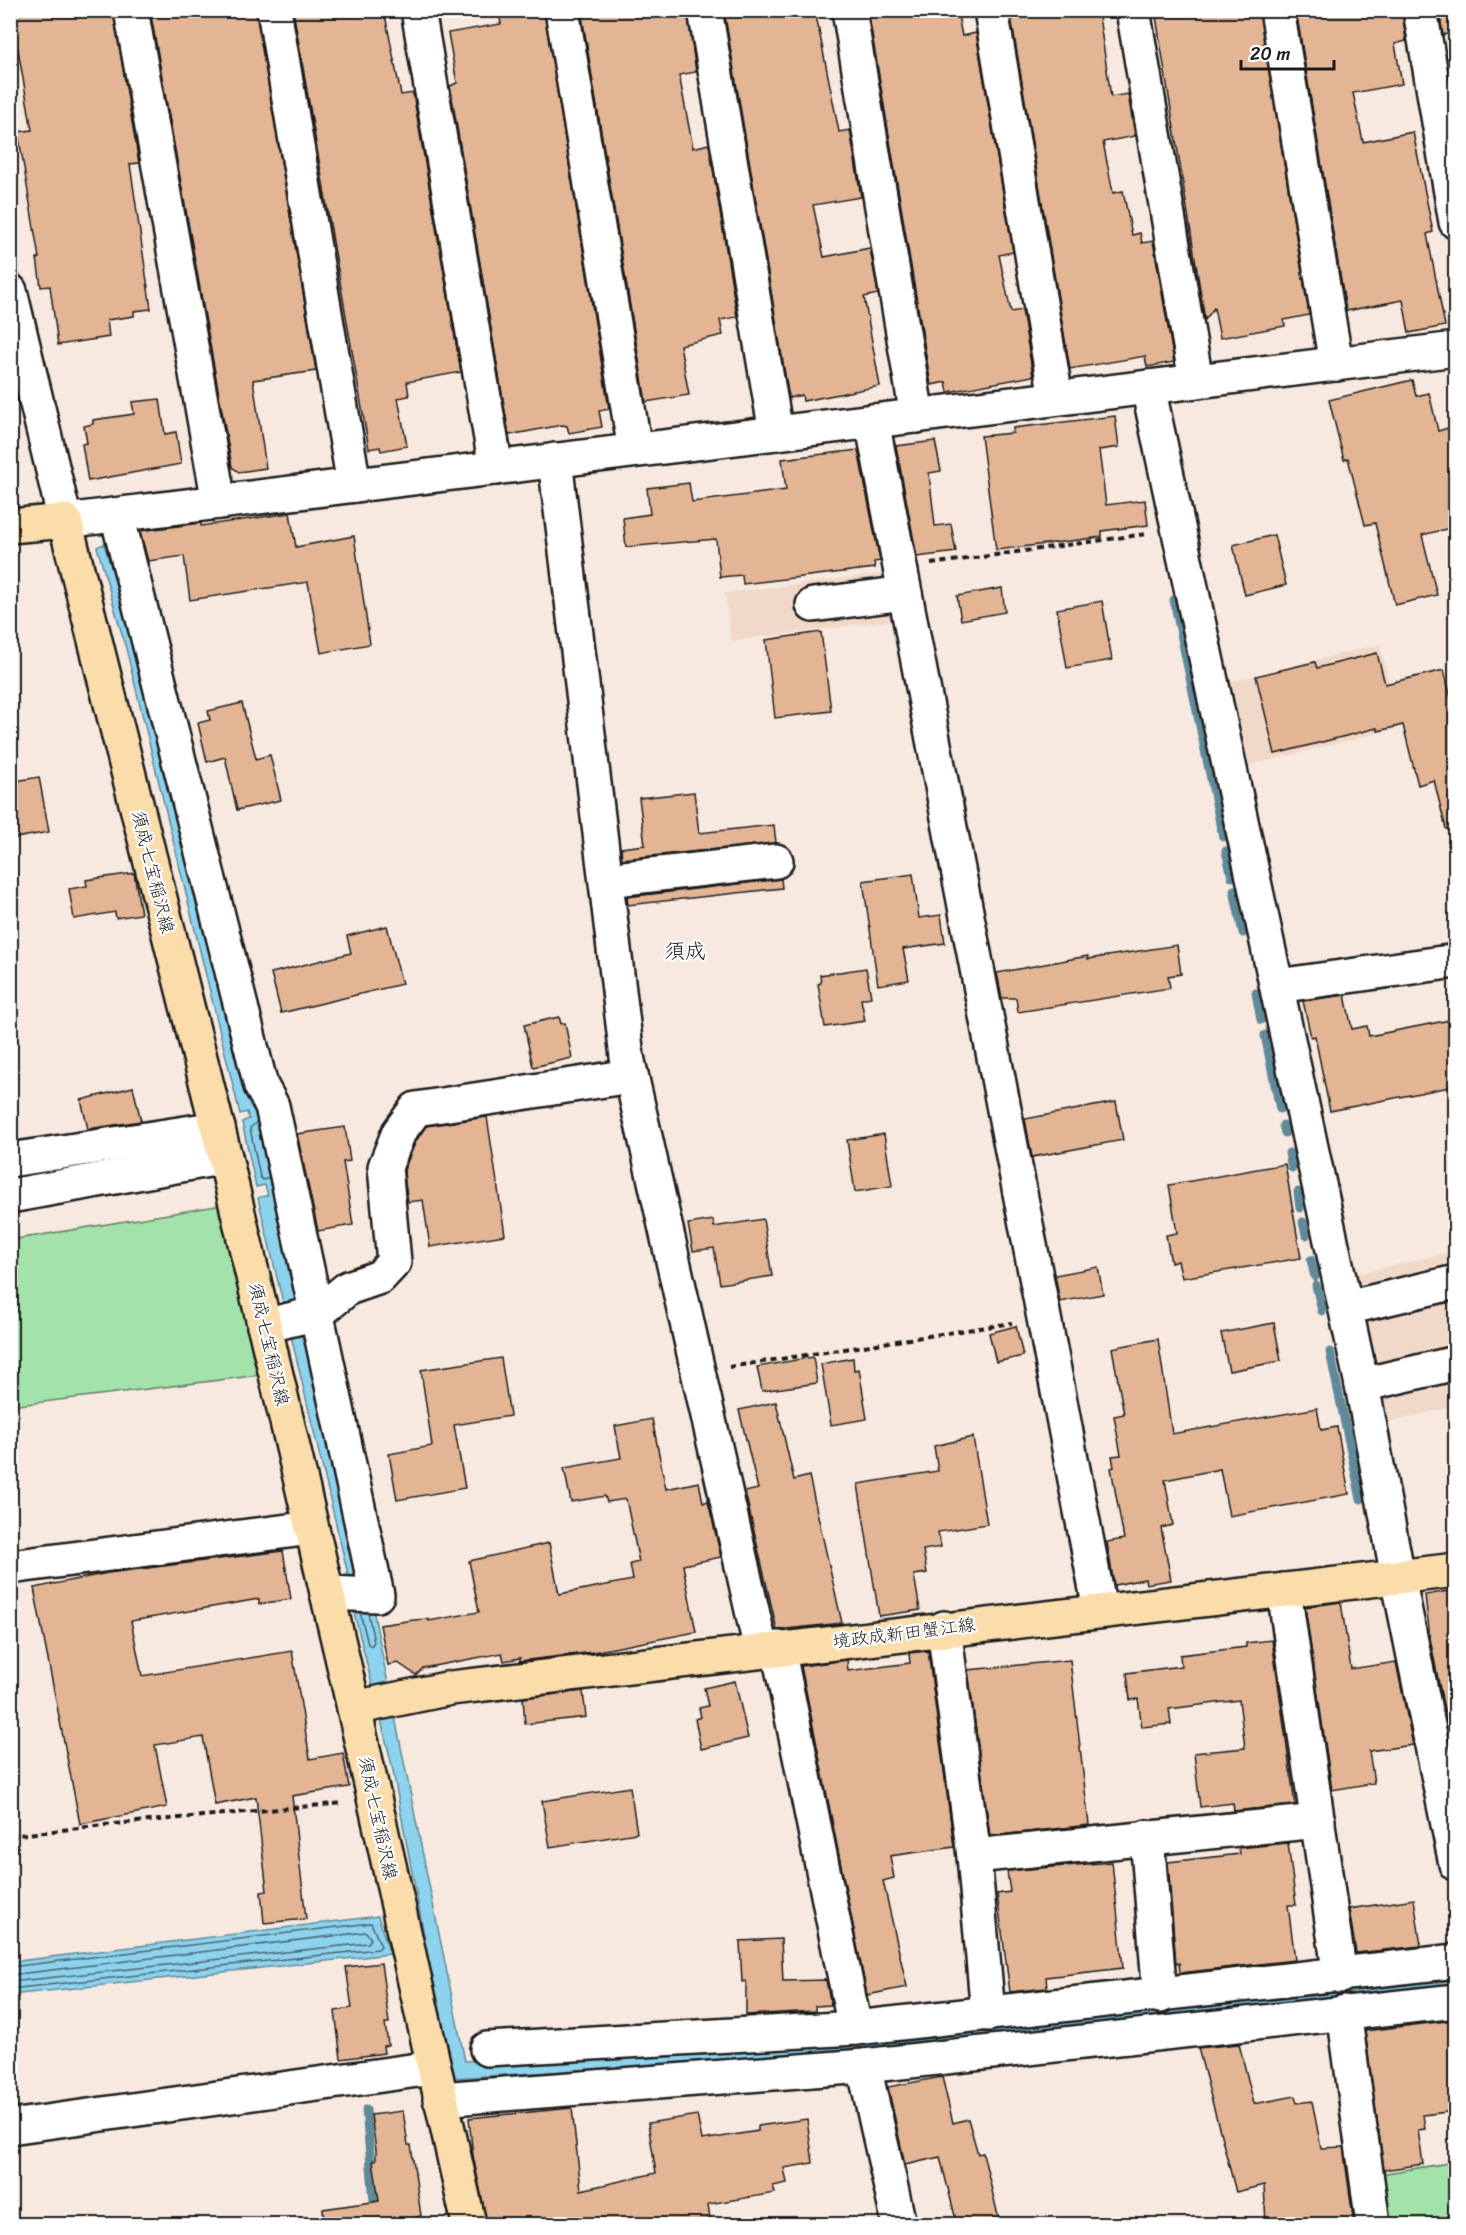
<svg xmlns="http://www.w3.org/2000/svg" width="1466" height="2235" viewBox="0 0 1466 2235" font-family="Sriracha,'Klee One',sans-serif">
<rect width="100%" height="100%" fill="#f7e9df"/>
<filter id="ink" filterUnits="userSpaceOnUse"><feTurbulence type="fractalNoise" baseFrequency=".0167" numOctaves="2"/><feDisplacementMap in="SourceGraphic" scale="12" xChannelSelector="R" yChannelSelector="G"/><feConvolveMatrix kernelMatrix="1 2 1 2 8 2 1 2 1" color-interpolation-filters="sRGB"/></filter>
<g filter="url(#ink)">
<!-- built -->
<g fill="#f1d9c9">
<polygon points="893,572 902,619 731,641 725,593"/>
<polygon points="1380,644 1400,728 1247,766 1229,682"/>
<polygon points="1455,1251 1455,1406 1385,1423 1353,1275"/>
</g>
<!-- green -->
<g fill="#a3e2aa" stroke="#607f63" stroke-width="1.5">
<polygon points="222,1205 260,1375 11,1406 11,1240"/>
<polygon points="1455,2162 1455,2224 1379,2224 1374,2175"/>
</g>
<!-- water -->
<g fill="#8dd3ee" stroke="#608a9a" stroke-width="1.5">
<polygon points="104,544 140,663 258,1108 281,1181 270,1184 273,1195 282,1193 285,1204 278,1216 373,1610 465,2061 857,2039 1455,1971 1455,1986 861,2054 451,2078 391,1761 352,1604 347,1570 258,1198 268,1195 265,1185 256,1187 242,1122 249,1119 247,1112 240,1114 126,648 97,547"/>
<polygon points="378,1916 390,1954 11,1995 11,1962"/>
</g>
<g fill="none" stroke-linecap="round" stroke-linejoin="round">
<!-- shore -->
<g stroke="#496570" stroke-width="1.5">
<polyline points="257,1122 250,1128 260,1177 263,1180 269,1178"/>
<polyline points="360,1612 368,1644 371,1646 374,1642 368,1613"/>
<polyline points="10,1967 371,1923 381,1946 378,1949 10,1989"/>
<polyline points="10,1975 366,1932 371,1939 368,1943 10,1982"/>
</g>
<!-- stream -->
<g stroke="#608a9a" stroke-width="9">
<polyline points="1174,600 1223,837"/>
<polyline points="1226,851 1232,877"/>
<polyline points="1234,890 1243,933"/>
<polyline points="1256,993 1261,1020"/>
<polyline points="1265,1035 1280,1109"/>
<polyline points="1283,1125 1285,1133"/>
<polyline points="1289,1153 1292,1168"/>
<polyline points="1298,1192 1300,1208"/>
<polyline points="1303,1222 1306,1235"/>
<polyline points="1311,1260 1315,1277"/>
<polyline points="1316,1285 1322,1311"/>
<polyline points="1330,1352 1361,1499"/>
<polyline points="366,2110 376,2224"/>
</g>
</g>
<!-- building -->
<g fill="#e4b595" stroke="#1c1c1c" stroke-width="1.5">
<polygon points="11,10 113,10 139,163 130,164 151,309 134,311 134,316 107,320 109,337 58,345 50,286 41,287 37,258 39,258 18,132 32,130"/>
<polygon points="150,10 256,10 316,371 253,380 266,468 239,472 232,467"/>
<polygon points="293,10 384,10 401,95 413,93 461,372 407,382 409,396 398,398 407,446 381,451 380,447 369,449"/>
<polygon points="513,10 544,10 609,409 599,411 602,427 569,433 567,426 562,425 509,435 450,86 457,83 448,33 501,24 499,13"/>
<polygon points="581,10 687,10 696,72 679,75 693,148 709,144 737,317 720,320 723,335 680,345 689,395 646,402"/>
<polygon points="724,10 815,10 839,132 850,130 861,197 813,205 824,257 870,248 878,294 864,297 880,386 803,401 802,395 789,398"/>
<polygon points="868,10 957,10 962,36 976,33 1013,252 999,255 1011,312 1022,310 1033,376 948,392 946,382 931,385"/>
<polygon points="1046,10 1098,10 1111,97 1128,94 1135,136 1103,142 1113,193 1123,191 1132,235 1140,233 1142,243 1153,241 1174,362 1147,367 1145,356 1070,369 1011,17"/>
<polygon points="1155,10 1259,10 1309,315 1284,320 1285,326 1220,338 1214,308 1205,320"/>
<polygon points="1296,10 1402,10 1406,41 1395,44 1402,84 1353,93 1363,142 1413,132 1433,232 1427,234 1445,326 1409,333 1403,300 1346,311"/>
<polygon points="1439,10 1455,10 1455,32 1443,35"/>
<polygon points="1412,380 1416,396 1429,393 1438,431 1455,426 1455,456 1449,458 1455,482 1455,527 1422,535 1437,595 1395,605 1375,523 1365,525 1348,458 1344,460 1329,400"/>
<polygon points="160,399 165,434 176,432 181,464 88,481 82,444 87,443 84,426 93,424 93,420 134,414 132,402"/>
<polygon points="1115,416 1119,447 1099,450 1106,505 1145,500 1148,525 1102,531 1102,537 996,550 981,436 1013,433 1013,428"/>
<polygon points="935,441 941,471 929,473 935,526 951,524 956,552 917,557 896,446"/>
<polygon points="858,450 880,561 874,562 875,568 743,584 742,575 720,577 716,539 626,547 623,518 650,514 647,488 689,483 692,502 786,490 782,459"/>
<polygon points="290,513 296,547 354,536 370,644 321,653 308,582 190,600 184,556 148,561 140,531 201,523 201,526"/>
<polygon points="1274,535 1286,585 1245,595 1233,545"/>
<polygon points="1002,588 1005,612 961,620 957,596"/>
<polygon points="1102,601 1112,660 1067,668 1057,609"/>
<polygon points="821,632 831,711 775,718 766,640"/>
<polygon points="1377,653 1385,684 1444,670 1455,714 1455,828 1446,829 1434,780 1418,785 1403,725 1378,731 1377,728 1275,754 1256,676 1315,662 1317,668"/>
<polygon points="242,703 256,759 270,755 281,800 237,810 225,757 207,762 198,723 210,720 208,711"/>
<polygon points="39,777 49,832 10,839 10,782"/>
<polygon points="694,792 699,833 774,825 776,843 622,859 621,848 645,845 639,798"/>
<polygon points="134,873 141,914 116,918 115,912 74,919 69,889 87,886 86,880"/>
<polygon points="913,874 919,918 941,915 945,943 903,949 909,980 878,985 863,881"/>
<polygon points="781,879 782,888 628,905 627,897"/>
<polygon points="387,926 402,984 281,1013 271,973 351,953 347,936"/>
<polygon points="1177,945 1181,974 1168,976 1170,988 1018,1012 1016,998 1002,998 997,973 1088,956 1088,959"/>
<polygon points="866,968 871,997 861,999 865,1021 825,1027 818,984 821,983 820,975"/>
<polygon points="1345,995 1352,1029 1367,1026 1369,1036 1455,1019 1455,1086 1330,1111 1315,1036 1311,1037 1303,1001"/>
<polygon points="559,1017 561,1024 565,1023 572,1058 533,1067 524,1025"/>
<polygon points="133,1087 141,1121 88,1129 81,1100"/>
<polygon points="1116,1102 1123,1140 1032,1157 1025,1119"/>
<polygon points="487,1117 505,1235 430,1247 423,1200 408,1202 405,1183 404,1170 416,1141 426,1126"/>
<polygon points="345,1127 350,1161 343,1162 353,1225 318,1231 297,1134"/>
<polygon points="884,1134 892,1186 855,1192 847,1140"/>
<polygon points="1285,1164 1301,1258 1182,1278 1178,1261 1171,1263 1166,1235 1177,1233 1169,1185"/>
<polygon points="763,1219 772,1276 720,1284 714,1248 693,1251 688,1224 713,1220 714,1227"/>
<polygon points="1098,1267 1103,1294 1060,1302 1055,1275"/>
<polygon points="1274,1323 1281,1361 1229,1371 1221,1333"/>
<polygon points="1016,1326 1023,1356 996,1362 989,1333"/>
<polygon points="1158,1339 1172,1434 1317,1408 1321,1430 1337,1427 1349,1494 1229,1516 1220,1469 1165,1480 1173,1525 1161,1528 1171,1580 1146,1584 1145,1579 1114,1585 1107,1542 1124,1539 1111,1468 1114,1467 1112,1456 1121,1455 1114,1416 1124,1414 1112,1348"/>
<polygon points="813,1357 817,1383 762,1391 757,1367"/>
<polygon points="501,1358 510,1416 454,1425 465,1488 397,1500 389,1454 432,1446 421,1370"/>
<polygon points="853,1358 854,1370 859,1369 867,1419 831,1425 821,1364"/>
<polygon points="776,1402 794,1480 809,1476 842,1623 777,1630 745,1492 758,1489 739,1410"/>
<polygon points="652,1419 666,1489 699,1482 703,1503 708,1501 721,1557 683,1565 696,1632 593,1652 520,1661 520,1658 504,1661 502,1653 423,1668 416,1675 398,1663 388,1665 380,1625 414,1620 428,1619 429,1621 479,1612 469,1561 549,1543 559,1594 633,1580 630,1564 639,1562 626,1499 607,1502 605,1496 571,1502 564,1468 621,1458 615,1426"/>
<polygon points="973,1437 987,1524 938,1532 941,1547 923,1550 927,1573 914,1575 920,1610 879,1616 858,1484 938,1471 934,1446"/>
<polygon points="283,1551 291,1599 259,1604 259,1599 131,1621 142,1676 292,1651 310,1759 343,1753 349,1787 292,1796 306,1919 264,1923 261,1892 267,1891 256,1797 215,1805 203,1737 155,1745 167,1807 80,1824 34,1588 108,1573"/>
<polygon points="1455,1590 1455,1739 1450,1740 1430,1638 1425,1595"/>
<polygon points="1341,1602 1351,1669 1396,1662 1413,1745 1369,1751 1374,1783 1332,1790 1305,1607"/>
<polygon points="1272,1640 1295,1805 1234,1811 1233,1803 1200,1807 1194,1753 1245,1748 1239,1700 1169,1709 1171,1724 1142,1727 1138,1699 1130,1700 1127,1673 1181,1666 1180,1655 1246,1647 1246,1643"/>
<polygon points="928,1651 954,1847 890,1856 894,1878 883,1881 907,1987 867,1995 801,1666 847,1660 848,1671 910,1663 909,1653"/>
<polygon points="1070,1660 1089,1825 990,1836 968,1670"/>
<polygon points="735,1681 748,1738 701,1749 695,1719 701,1717 699,1708 708,1706 704,1688"/>
<polygon points="583,1691 586,1717 525,1724 523,1698"/>
<polygon points="630,1787 637,1833 550,1847 542,1801"/>
<polygon points="1288,1843 1296,1905 1288,1905 1295,1960 1180,1973 1179,1963 1176,1964 1168,1862 1240,1854 1239,1848"/>
<polygon points="1112,1862 1123,1968 1046,1977 1047,1988 1010,1992 997,1894 1010,1892 1007,1871"/>
<polygon points="1414,1899 1421,1946 1356,1953 1349,1909"/>
<polygon points="781,1939 783,1981 826,1980 831,2005 815,2006 815,2011 746,2015 746,1981 742,1982 740,1941"/>
<polygon points="381,1963 389,2023 385,2023 388,2045 383,2046 384,2053 341,2059 335,2011 352,2008 346,1967"/>
<polygon points="1455,2020 1455,2111 1423,2115 1425,2129 1418,2130 1423,2164 1384,2170 1365,2031"/>
<polygon points="1239,2044 1254,2104 1295,2096 1297,2103 1312,2101 1321,2148 1343,2147 1354,2224 1266,2224 1264,2185 1236,2192 1198,2048"/>
<polygon points="942,2077 953,2123 968,2119 978,2154 983,2153 1000,2224 957,2224 940,2157 905,2165 888,2087"/>
<polygon points="572,2108 581,2190 656,2173 648,2123 697,2115 702,2140 758,2131 758,2126 807,2119 813,2163 784,2168 787,2183 773,2186 775,2193 708,2204 710,2219 679,2224 487,2224 473,2156 469,2118"/>
<polygon points="403,2111 408,2145 411,2145 421,2216 413,2218 414,2224 324,2224 323,2209 379,2201 373,2160 376,2160 376,2150 371,2115"/>
</g>
<g fill="none" stroke-linecap="round" stroke-linejoin="round">
<!-- minor casing -->
<g stroke="#1c1c1c" stroke-width="38">
<g id="minor">
<polyline points="131,10 219,502"/>
<polyline points="274,10 354,485"/>
<polyline points="418,10 496,468"/>
<polyline points="562,10 635,450"/>
<polyline points="705,10 776,433"/>
<polyline points="849,10 917,416"/>
<polyline points="991,10 1056,398"/>
<polyline points="1133,10 1196,381"/>
<polyline points="1277,10 1336,364"/>
<polyline points="1420,10 1456,222"/>
<polyline points="10,291 65,521 1456,349"/>
<polyline points="1148,387 1362,1385 1398,1577 1456,1864"/>
<polyline points="872,421 1100,1610"/>
<polyline points="555,460 627,1057 761,1650"/>
<polyline points="117,515 261,1086 272,1106 377,1595 327,1593"/>
<polyline points="813,605 905,593"/>
<polyline points="606,880 776,861"/>
<polyline points="1277,986 1456,961"/>
<polyline points="10,1160 218,1128"/>
<polyline points="10,1196 225,1157"/>
<polyline points="1346,1308 1456,1282"/>
<polyline points="264,1326 318,1313 348,1288 380,1277 394,1262 385,1167 399,1132 416,1109 631,1076"/>
<polyline points="1362,1385 1456,1363"/>
<polyline points="10,1567 311,1528"/>
<polyline points="1284,1590 1340,1976"/>
<polyline points="944,1628 974,1856 988,2014"/>
<polyline points="778,1648 855,2028 1456,1961"/>
<polyline points="1147,1837 1160,1996"/>
<polyline points="974,1856 1318,1821"/>
<polyline points="1344,2012 1373,2224"/>
<polyline points="487,2049 855,2028"/>
<polyline points="864,2066 899,2224"/>
<polyline points="440,2099 864,2066 1456,2001"/>
<polyline points="10,2127 432,2068"/>
</g>
</g>
<!-- major casing -->
<g stroke="#1c1c1c" stroke-width="38">
<g id="major">
<polyline points="10,526 65,521 225,1157 354,1708 469,2224"/>
<polyline points="354,1708 451,1688 1456,1570"/>
</g>
</g>
<!-- path -->
<g stroke="#1c1c1c" stroke-width="4" stroke-dasharray="6 4.5" stroke-linecap="butt">
<polyline points="931,564 1146,534"/>
<polyline points="729,1367 1012,1323"/>
<polyline points="10,1836 104,1825 344,1803"/>
</g>
<!-- minor -->
<use href="#minor" stroke="#fff" stroke-width="33"/>
<!-- major -->
<use href="#major" stroke="#faddab" stroke-width="33"/>
</g>
</g>
<g text-anchor="middle" dominant-baseline="central" stroke-width="4.5" stroke-linejoin="round" paint-order="stroke">
<!-- street labels -->
<g font-size="18" fill="#1c1c1c" stroke="#fff">
<text transform="translate(153 872) rotate(76)">須成七宝稲沢線</text>
<text transform="translate(269 1344) rotate(77)">須成七宝稲沢線</text>
<text transform="translate(904 1633) rotate(-7)">境政成新田蟹江線</text>
<text transform="translate(378 1818) rotate(78)">須成七宝稲沢線</text>
</g>
<!-- quarter labels -->
<g font-size="21" fill="#1c1c1c" stroke="#fff">
<text x="685" y="951">須成</text>
</g>
</g>
<!-- margin -->
<rect width="1466" height="2235" fill="none" stroke="#fff" stroke-width="36"/>
<rect x="18" y="18" width="1430" height="2199" fill="none" stroke="#1c1c1c" stroke-width="2" filter="url(#ink)"/>
<!-- scale -->
<path d="M1241 60v9h93v-9" fill="none" stroke="#1c1c1c" stroke-width="3"/>
<text x="1250" y="60" font-size="18" fill="#1c1c1c" stroke="#ffffff" stroke-width="4.5" paint-order="stroke">20 m</text>
</svg>
